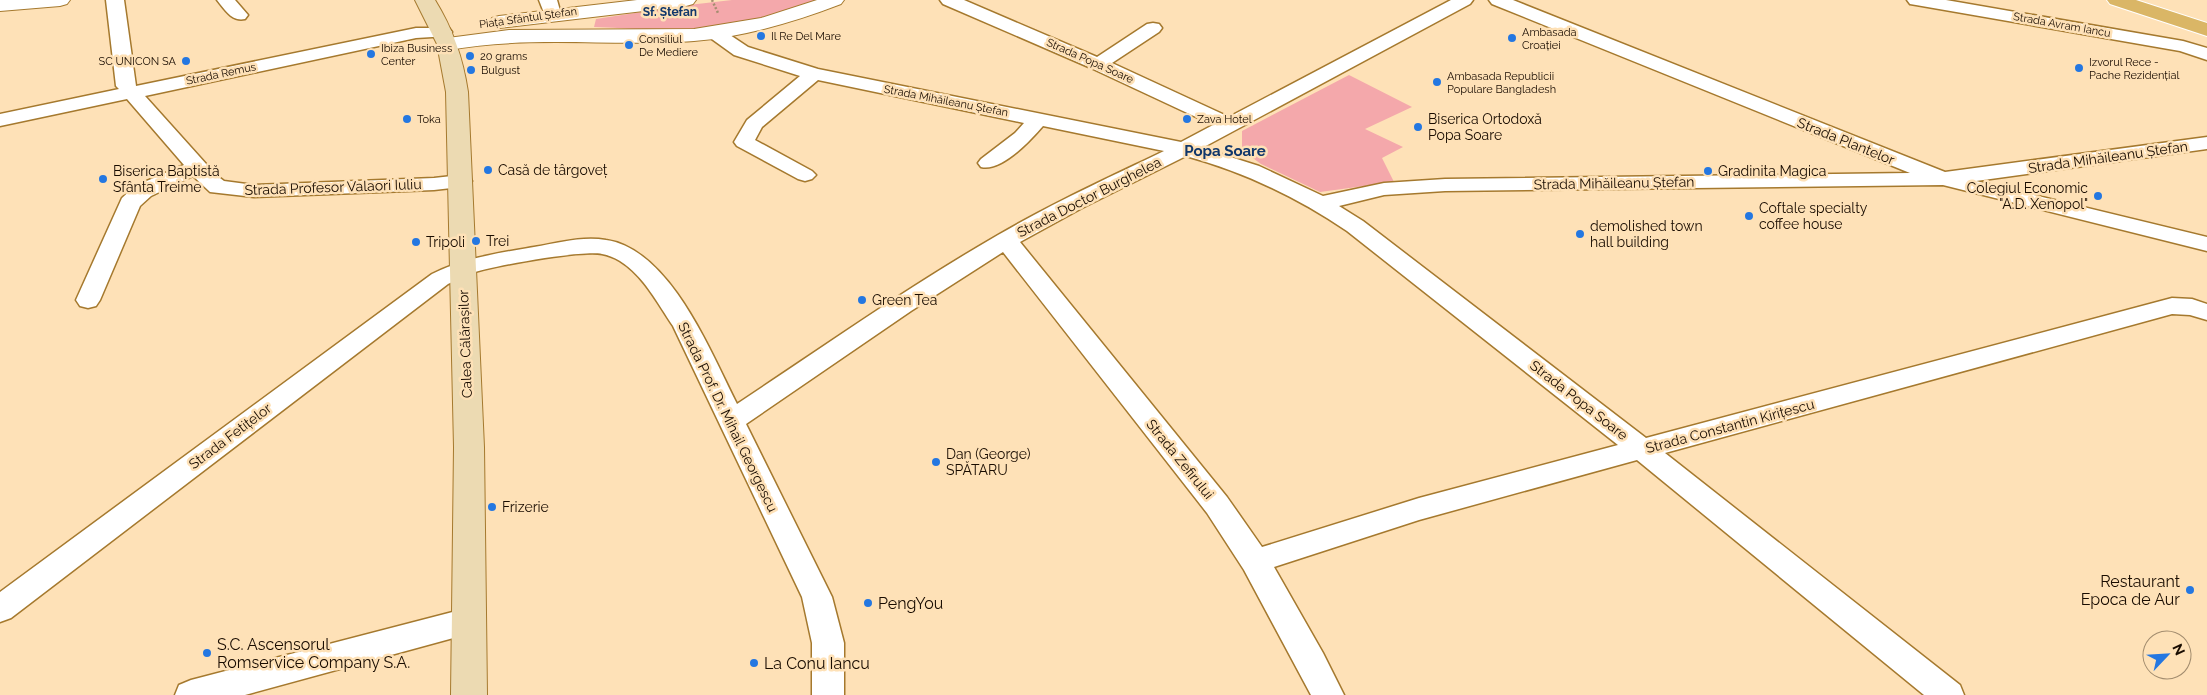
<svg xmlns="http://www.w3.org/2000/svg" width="2207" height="695" viewBox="0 0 2207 695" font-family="Raleway,sans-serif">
<rect width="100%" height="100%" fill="#fee1b7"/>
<!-- green -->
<g fill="#f4a8ab">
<path d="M732,0H817C775,16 731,28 686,30C656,31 624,28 594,27L596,19L680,6Z"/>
<polygon points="1349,75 1412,107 1365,129 1403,147 1382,158 1394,182 1320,192 1261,164 1242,150 1242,131"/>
</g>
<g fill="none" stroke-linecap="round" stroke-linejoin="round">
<!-- minor casing -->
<g stroke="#a5792e" stroke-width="3">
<g id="minor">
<polygon points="106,0 124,0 136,86 416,28 449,28 452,32 449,36 416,38 145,96 216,175 224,181 254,185 434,178 461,175 469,176 472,181 469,186 434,190 254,197 210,192 193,176 151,196 140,206 100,300 96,306 88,308 80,306 76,300 122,198 135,186 184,165 127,99 0,126 0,114 119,89 116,86"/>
<path d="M217,0H235L248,15L245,19C232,22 225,10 217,0Z"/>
<polygon points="539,0 557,0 561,14 558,18 552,19 546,18"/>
<path d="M940,0H964L1097,57L1147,24L1153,23L1159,24L1162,28L1159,32L1112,63L1229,117L1451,0H1473L1470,4L1202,148L1259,166L1323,196L1384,183L1445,179L1910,173L1492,4L1489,0H1513L1945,172L2207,137V149L1976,181L2207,237V251L1943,185L1445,191L1384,195L1339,206L1363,221L1646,438L2172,298L2192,299L2207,304V320L2190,315L2172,314L1665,453L1960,685L1964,695H1924L1637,460L1419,520L1274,567L1323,653L1344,695H1311L1244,570L1207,513L1003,252L911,311L746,424L832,597L844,643V695H812V643L802,597L673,326C658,304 644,276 620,261C615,258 608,255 602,254C581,250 491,266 469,274C462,277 455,281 448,284L11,618L0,622V592L432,274C464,258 499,253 534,247C558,243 582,236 606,240C670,249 711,353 737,404C823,347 908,287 998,235C1051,204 1108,178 1164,151L1043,126C1030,141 1001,172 981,167L978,163L981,159L1015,133L1024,123L818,80L762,127L755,140L812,171L816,175L812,179L805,181L798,179L737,146L734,142L747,120L800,76L734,55L709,37L706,33L709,29L715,28L721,29L748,47L818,69L1181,142L1213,125L1091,68L943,4ZM1186,156C1244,172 1297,197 1347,231L1618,445L1419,498L1262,547L1227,497L1020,242L1082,208Z"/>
<polygon points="1907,0 1946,0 2183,41 2207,48 2207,60 2180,51 1916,5 1910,4"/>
<polygon points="468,608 479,612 484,621 479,630 468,634 245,695 175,695 179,685 191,680"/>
</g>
</g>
<!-- tertiary casing -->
<g stroke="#a5792e" stroke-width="2">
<g id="tertiary">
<polygon points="0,0 70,0 67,4 60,6 0,11"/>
<polygon points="637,0 696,0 693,4 686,6 499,28 492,26 489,22 492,18 499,16"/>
<path d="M817,0H844L841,4C794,22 744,37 694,41C610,47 533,35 448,50L441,48L438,44L441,40L448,38L509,30L694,29L761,18Z"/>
</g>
</g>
<!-- secondary casing -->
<g stroke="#a5792e" stroke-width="2">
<path id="secondary" d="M415,0H435C453,29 463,58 468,92L484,447L487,695H451L454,447L446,92L437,44Z"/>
</g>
<!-- primary casing -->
<g stroke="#fff" stroke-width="2">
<polygon id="primary" points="2107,0 2136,0 2207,23 2207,36 2110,4"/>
</g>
<!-- path -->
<polyline stroke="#a48d6f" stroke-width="2.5" stroke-dasharray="2 2" stroke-linecap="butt" points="712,0 718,13"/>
<!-- minor -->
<use href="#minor" fill="#fff" fill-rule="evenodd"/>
<!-- tertiary -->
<use href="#tertiary" fill="#fff" fill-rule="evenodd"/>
<!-- secondary -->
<use href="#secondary" fill="#ecdab2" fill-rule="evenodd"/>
<!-- primary -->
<use href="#primary" fill="#dab666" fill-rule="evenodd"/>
</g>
<!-- markers -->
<g fill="#2477e1" stroke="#fee1b7" stroke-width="2">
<circle cx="761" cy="36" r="5"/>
<circle cx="1512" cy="38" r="5"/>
<circle cx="629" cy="45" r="5"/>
<circle cx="371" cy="54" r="5"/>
<circle cx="470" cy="56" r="5"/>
<circle cx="186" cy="61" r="5"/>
<circle cx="2079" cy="68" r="5"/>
<circle cx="471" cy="70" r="5"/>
<circle cx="1437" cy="82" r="5"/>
<circle cx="407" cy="119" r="5"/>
<circle cx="1187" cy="119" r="5"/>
<circle cx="1418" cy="127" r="5"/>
<circle cx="488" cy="170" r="5"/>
<circle cx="1708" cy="171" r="5"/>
<circle cx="103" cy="179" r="5"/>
<circle cx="2098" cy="196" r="5"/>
<circle cx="1749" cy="216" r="5"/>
<circle cx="1580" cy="234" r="5"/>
<circle cx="476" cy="241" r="5"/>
<circle cx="416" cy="242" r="5"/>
<circle cx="862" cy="300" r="5"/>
<circle cx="936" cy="462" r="5"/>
<circle cx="492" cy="507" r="5"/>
<circle cx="2190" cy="590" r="5"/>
<circle cx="868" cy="603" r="5"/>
<circle cx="207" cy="653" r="5"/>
<circle cx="754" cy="663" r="5"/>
</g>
<g text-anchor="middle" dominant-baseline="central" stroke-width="5" stroke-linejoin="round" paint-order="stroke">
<!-- far-street labels -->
<g font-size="11" fill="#190c00" stroke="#fee1b7">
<text transform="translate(528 18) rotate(-8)">Piața Sfântul Ștefan</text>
<text transform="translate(2062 25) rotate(10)">Strada Avram Iancu</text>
<text transform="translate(1090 61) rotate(24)">Strada Popa Soare</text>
<text transform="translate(221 74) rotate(-12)">Strada Remus</text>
<text transform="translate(946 101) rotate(11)">Strada Mihăileanu Ștefan</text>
</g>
<!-- far-poi labels -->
<g font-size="11" fill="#190c00" stroke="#fee1b7" text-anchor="start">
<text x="1522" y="32">Ambasada<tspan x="1522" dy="13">Croației</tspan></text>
<text x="771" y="36">Il Re Del Mare</text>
<text x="639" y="39">Consiliul<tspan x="639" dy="13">De Mediere</tspan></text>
<text x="381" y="48">Ibiza Business<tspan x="381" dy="13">Center</tspan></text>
<text x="480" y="56">20 grams</text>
<text x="176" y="61" text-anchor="end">SC UNICON SA</text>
<text x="2089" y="62">Izvorul Rece -<tspan x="2089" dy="13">Pache Rezidențial</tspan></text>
<text x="481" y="70">Bulgust</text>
<text x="1447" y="76">Ambasada Republicii<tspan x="1447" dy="13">Populare Bangladesh</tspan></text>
<text x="417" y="119">Toka</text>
<text x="1197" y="119">Zava Hotel</text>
</g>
<!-- far-neighbourhood labels -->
<g font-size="12" font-weight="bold" fill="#10376b" stroke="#fee1b7">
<text x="670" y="12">Sf. Ștefan</text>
</g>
<!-- poi labels -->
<g font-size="14" fill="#190c00" stroke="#fee1b7" text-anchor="start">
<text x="1428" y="119">Biserica Ortodoxă<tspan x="1428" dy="16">Popa Soare</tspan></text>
<text x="498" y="170">Casă de târgoveț</text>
<text x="113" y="171">Biserica Baptistă<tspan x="113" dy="16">Sfânta Treime</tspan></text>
<text x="1718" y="171">Gradinita Magica</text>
<text x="2088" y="188" text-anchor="end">Colegiul Economic<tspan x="2088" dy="16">"A.D. Xenopol"</tspan></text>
<text x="1759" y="208">Coftale specialty<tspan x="1759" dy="16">coffee house</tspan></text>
<text x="1590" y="226">demolished town<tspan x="1590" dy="16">hall building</tspan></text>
<text x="486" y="241">Trei</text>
<text x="426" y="242">Tripoli</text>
<text x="872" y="300">Green Tea</text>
<text x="946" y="454">Dan (George)<tspan x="946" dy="16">SPĂTARU</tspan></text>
<text x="502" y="507">Frizerie</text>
</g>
<!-- street labels -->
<g font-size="14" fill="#190c00" stroke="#fee1b7">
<text transform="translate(1846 141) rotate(22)">Strada Plantelor</text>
<text transform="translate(2108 157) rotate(-8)">Strada Mihăileanu Ștefan</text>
<text transform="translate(1614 183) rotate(-1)">Strada Mihăileanu Ștefan</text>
<text transform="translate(333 187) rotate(-2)">Strada Profesor Valaori Iuliu</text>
<text transform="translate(1089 197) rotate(-27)">Strada Doctor Burghelea</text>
<text transform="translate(465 344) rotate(-92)">Calea Călărașilor</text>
<text transform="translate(1579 400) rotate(38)">Strada Popa Soare</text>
<text transform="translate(728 417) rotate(64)">Strada Prof. Dr. Mihail Georgescu</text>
<text transform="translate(1730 426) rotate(-15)">Strada Constantin Kirițescu</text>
<text transform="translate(230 436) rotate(-37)">Strada Fetițelor</text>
<text transform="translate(1180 459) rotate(51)">Strada Zefirului</text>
</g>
<!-- neighbourhood labels -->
<g font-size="15" font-weight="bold" fill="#10376b" stroke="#fee1b7">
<text x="1225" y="151">Popa Soare</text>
</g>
<!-- near-poi labels -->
<g font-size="16" fill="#190c00" stroke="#fee1b7" text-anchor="start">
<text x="2180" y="581" text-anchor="end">Restaurant<tspan x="2180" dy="18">Epoca de Aur</tspan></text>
<text x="878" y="603">PengYou</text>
<text x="217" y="644">S.C. Ascensorul<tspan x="217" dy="18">Romservice Company S.A.</tspan></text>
<text x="764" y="663">La Conu Iancu</text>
</g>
</g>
<!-- north arrow -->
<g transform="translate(2167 655) rotate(65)"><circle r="24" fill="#fee1b7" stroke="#a28c6e"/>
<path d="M0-4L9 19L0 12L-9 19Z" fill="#2477e1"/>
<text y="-8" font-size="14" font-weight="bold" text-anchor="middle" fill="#190c00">N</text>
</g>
</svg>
